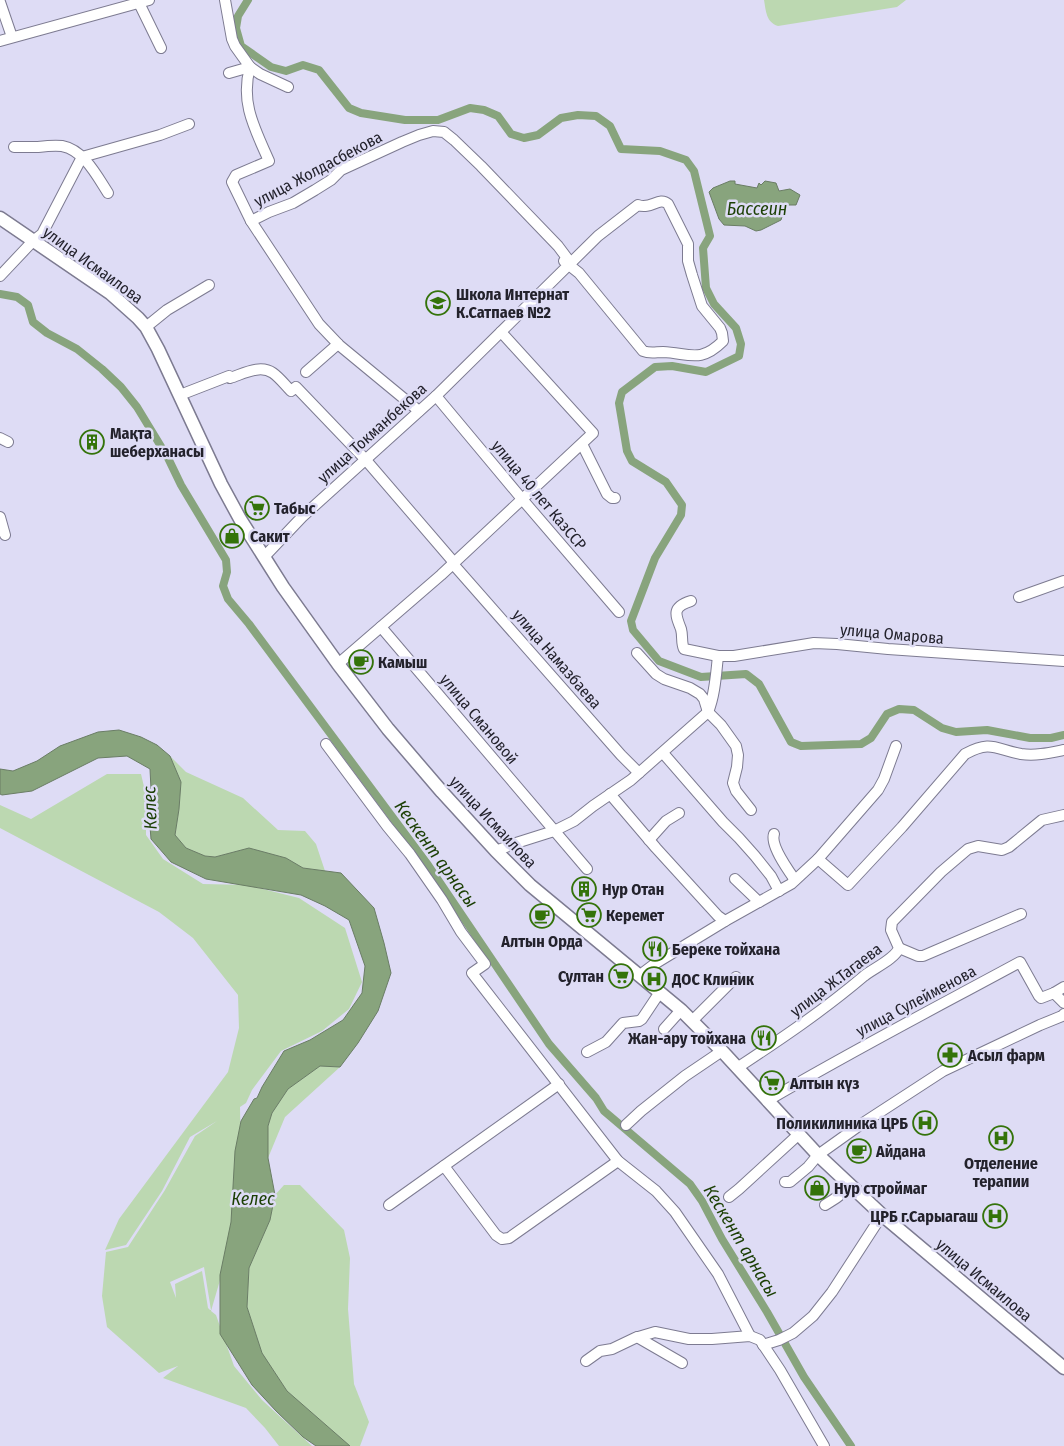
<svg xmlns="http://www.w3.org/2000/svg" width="1064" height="1446" viewBox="0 0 1064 1446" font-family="'Fira Sans Condensed',sans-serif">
<rect width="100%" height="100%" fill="#dedcf5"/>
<!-- green -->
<g fill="#bcd8b1" fill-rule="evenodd">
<path d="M764,0H906L897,7L778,26C766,22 766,11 764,0Z"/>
<polygon points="170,756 186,772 243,798 278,830 305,831 316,844 325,871 303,868 286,858 249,848 215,857 205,856 186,848 175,835 179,809 181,782"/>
<path d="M107,774H141L146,795V835L163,859L203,884L247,885L299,898L345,928L362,982L349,1009L322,1031L281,1051L252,1090L246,1103L240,1107L242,1205L211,1311L216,1315L234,1366L262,1400L312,1446H279L265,1428L246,1408L163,1378L178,1366L159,1373L107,1327L102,1296L106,1252L128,1247L165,1190L195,1136L217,1121L190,1137L162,1191L126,1245L105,1250L119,1219L228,1072L239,1028L238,995L193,938L159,912L0,828V805L31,819ZM204,1267L211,1310H210L208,1308L202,1271L175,1284L176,1298L170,1282Z"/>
<polygon points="320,1066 340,1067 285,1117 268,1158 268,1126 272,1113 288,1089"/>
<polygon points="284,1185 300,1185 344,1230 350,1258 348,1309 354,1384 369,1422 360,1446 350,1446 287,1391 262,1353 247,1307 249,1268 270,1220 275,1195"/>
</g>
<!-- water -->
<g fill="#88a47d" stroke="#6a7d65">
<polygon points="730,181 735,181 735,184 757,188 759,183 761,185 765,181 776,183 779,191 790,189 800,195 796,205 786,205 781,220 761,230 756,231 745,226 724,225 719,219 709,192 713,188"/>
<polygon points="119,730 141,737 157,745 170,756 181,782 179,809 175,835 186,848 205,856 215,857 249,848 286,858 303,868 341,873 374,908 384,943 391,973 378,1011 358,1043 340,1067 320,1066 288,1089 272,1113 268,1126 268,1158 275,1195 270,1220 249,1268 247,1307 262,1353 287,1391 350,1446 316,1446 303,1437 276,1411 252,1385 220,1334 220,1275 231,1222 235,1151 241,1121 254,1099 257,1098 262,1087 284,1051 310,1040 343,1020 362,993 365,966 349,920 325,906 301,895 206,879 171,862 151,839 149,814 151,789 150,769 127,756 98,758 32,791 2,795 0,794 0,769 13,771 37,761 60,746 98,732"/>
</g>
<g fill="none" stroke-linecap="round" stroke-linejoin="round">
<!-- canal -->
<g stroke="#88a47d" stroke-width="8">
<polyline points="248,0 238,16 236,28 241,46 271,67 286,71 303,65 319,70 349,108 361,113 405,120 438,120 470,108 484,110 498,116 511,134 524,138 538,135 561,118 578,115 596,116 610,126 621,149 660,151 686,160 694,171 710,236 703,248 706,288 714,304 736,328 741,344 739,356 706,372 672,366 655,367 622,392 619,403 627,451 632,461 666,482 682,505 681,515 655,558 631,621 633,630 659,661 701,677 746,674 759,684 791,742 801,746 861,744 871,738 887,714 899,709 914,710 942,728 956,732 987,730 1030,738 1051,738 1064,735"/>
<polyline points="0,294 17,297 28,305 33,322 47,333 77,349 102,369 121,387 137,407 168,458 181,485 226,560 227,572 223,586 228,599 249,624 428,865 549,1044 596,1098 604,1111 690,1184 702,1201 722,1239 767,1312 804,1377 851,1446"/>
</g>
<!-- minor casing -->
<g stroke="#7d7b91" stroke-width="12">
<g id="minor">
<polyline points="225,0 232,39 235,46 250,67 260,74 288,87"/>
<polyline points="0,2 12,37"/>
<polyline points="139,3 161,48"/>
<polyline points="0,41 149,0"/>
<path d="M250,67C240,103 255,129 269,161L236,175L232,182L251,221L319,324L339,345L419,411"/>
<polyline points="229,73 250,67"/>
<path d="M14,147C22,147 30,147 38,147C46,146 54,145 62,146C84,150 97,176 108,193"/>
<polyline points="251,221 269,212 293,203 315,190 331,180 341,170 402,142 419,135 433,131 444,132 454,140 481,166 558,246 567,258 568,265"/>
<polyline points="0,276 33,241 42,234 82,157 160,135 189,124"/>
<polyline points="146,327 167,310 209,285"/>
<polyline points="306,372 338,344"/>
<path d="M180,395L229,376L230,378C243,374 260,364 273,373C280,378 285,385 291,391L296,387L365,459L451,559L453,564L621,755L639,773"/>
<polyline points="436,396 522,499 619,612"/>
<polyline points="0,438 8,442"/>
<polyline points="582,444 607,494 612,498 615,498"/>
<polyline points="0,517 5,535"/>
<path d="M264,557L302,517L436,396L598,236L638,205C651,210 659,196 668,204L688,244V261L692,275L702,306L720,328L722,333L723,341C700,364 689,353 663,352C656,352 650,354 643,351L579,273L564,261"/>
<polyline points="1019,597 1064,581"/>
<path d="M691,601C672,607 675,614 681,629C683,636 681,643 684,649L718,656H734L814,643L837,644L888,649L1064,661"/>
<polyline points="381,627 587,869"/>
<polyline points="637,653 656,674 664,679 690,688 700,694 704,699 708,712 721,725 736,746 738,755 737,767 733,783 736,791 751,810"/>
<polyline points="338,664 441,575 593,433 501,332"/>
<polyline points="326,744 387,826 410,854 442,900 461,932 485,964 472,973 618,1161 656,1191 675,1212 718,1274 750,1336"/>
<polyline points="663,753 723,822 739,838 755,856 771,876 779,891"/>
<polyline points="610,794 656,848 718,916 725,921"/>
<path d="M774,834C770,845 788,870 795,880"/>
<polyline points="649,840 666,821 679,813"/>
<path d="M496,851L516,843L554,831L574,821L593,806L631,780L708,712C715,695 716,674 718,656"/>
<path d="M818,859L848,885L902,827L965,754C991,740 995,749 1021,754C1036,756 1049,753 1064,750"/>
<polyline points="735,879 759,902"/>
<polyline points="899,948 918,956 923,956 1021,914"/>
<polyline points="640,975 656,963 725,921 791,884 818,859 878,790 884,779 896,746"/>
<polyline points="1054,993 1064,1003"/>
<polyline points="692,1021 736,977"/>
<polyline points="664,1029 681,1010"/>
<polyline points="587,1052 606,1042 623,1023 639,1021 642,1019 660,992"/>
<path d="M737,1068C781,1039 824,1010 864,976C874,968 895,959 899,948L891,930L892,922L941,872L968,849L978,846L1002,850L1009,847L1042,820L1064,815"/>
<path d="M767,1101C850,1052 935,1008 1020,962L1039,996L1041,998L1054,993L1064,987"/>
<polyline points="626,1125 641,1111 685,1076 722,1051"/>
<polyline points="444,1166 496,1235 502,1239 509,1238 618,1161"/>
<polyline points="785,1182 790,1182 808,1167 818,1155 860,1125 943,1071 1040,1025 1062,1016 1064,1014"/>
<polyline points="729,1197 739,1189 798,1135"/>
<polyline points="389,1205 559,1084"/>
<path d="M825,1205C835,1199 843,1194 850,1185"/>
<polyline points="637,1337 682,1363"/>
<polyline points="763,1345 779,1340 793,1333 813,1316 832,1292 882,1215"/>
<polyline points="586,1361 600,1351 612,1349 635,1338 655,1332 689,1339 712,1339 750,1336 760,1340 780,1370 824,1446"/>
</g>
</g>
<!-- major casing -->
<g stroke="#7d7b91" stroke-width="15">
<polyline id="major" points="0,218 110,293 138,318 146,327 158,349 221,484 240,519 283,587 338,664 388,729 442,792 496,851 530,885 681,1010 722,1051 818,1155 882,1215 1064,1368"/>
</g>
<!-- minor -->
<use href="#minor" stroke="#fff" stroke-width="10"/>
<!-- major -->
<use href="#major" stroke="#fff" stroke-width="12"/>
</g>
<!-- icons -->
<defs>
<g id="school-ring" transform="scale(1.25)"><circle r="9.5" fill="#dedcf5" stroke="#34730a" stroke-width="1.5"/><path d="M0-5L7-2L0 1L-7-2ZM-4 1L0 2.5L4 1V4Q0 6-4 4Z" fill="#34730a"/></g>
<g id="building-ring" transform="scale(1.25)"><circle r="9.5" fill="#dedcf5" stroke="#34730a" stroke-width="1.5"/><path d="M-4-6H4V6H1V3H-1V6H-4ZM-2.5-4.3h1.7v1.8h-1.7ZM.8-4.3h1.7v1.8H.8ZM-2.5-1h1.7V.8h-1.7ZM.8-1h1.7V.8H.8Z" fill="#34730a"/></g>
<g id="supermarket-ring" transform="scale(1.25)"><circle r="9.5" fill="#dedcf5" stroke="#34730a" stroke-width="1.5"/><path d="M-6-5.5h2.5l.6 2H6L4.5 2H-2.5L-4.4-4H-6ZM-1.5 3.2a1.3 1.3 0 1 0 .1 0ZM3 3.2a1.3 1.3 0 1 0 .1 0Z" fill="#34730a"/></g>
<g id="shop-ring" transform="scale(1.25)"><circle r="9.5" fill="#dedcf5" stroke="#34730a" stroke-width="1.5"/><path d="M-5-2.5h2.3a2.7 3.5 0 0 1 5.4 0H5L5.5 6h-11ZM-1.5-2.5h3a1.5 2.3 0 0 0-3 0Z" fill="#34730a"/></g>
<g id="cafe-ring" transform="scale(1.25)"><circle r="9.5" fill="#dedcf5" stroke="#34730a" stroke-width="1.5"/><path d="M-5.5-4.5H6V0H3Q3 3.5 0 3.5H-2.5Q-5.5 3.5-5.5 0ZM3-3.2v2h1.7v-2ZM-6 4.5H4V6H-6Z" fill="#34730a"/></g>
<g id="restaurant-ring" transform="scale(1.25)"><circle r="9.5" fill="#dedcf5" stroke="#34730a" stroke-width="1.5"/><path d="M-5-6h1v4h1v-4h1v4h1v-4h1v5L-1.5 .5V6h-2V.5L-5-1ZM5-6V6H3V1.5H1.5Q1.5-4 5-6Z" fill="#34730a"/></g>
<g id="hospital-ring" transform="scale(1.25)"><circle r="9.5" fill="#dedcf5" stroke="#34730a" stroke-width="1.5"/><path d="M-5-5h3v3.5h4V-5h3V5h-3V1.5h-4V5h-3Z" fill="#34730a"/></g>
<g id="pharmacy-ring" transform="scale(1.25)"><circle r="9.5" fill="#dedcf5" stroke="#34730a" stroke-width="1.5"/><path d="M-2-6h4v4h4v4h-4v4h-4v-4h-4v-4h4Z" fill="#34730a"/></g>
</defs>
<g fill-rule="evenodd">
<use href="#school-ring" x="438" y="303"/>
<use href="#building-ring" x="92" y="442"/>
<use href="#supermarket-ring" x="257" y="508"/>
<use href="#shop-ring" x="232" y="536"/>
<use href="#cafe-ring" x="361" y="662"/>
<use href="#building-ring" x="584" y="889"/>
<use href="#supermarket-ring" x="589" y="915"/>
<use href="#cafe-ring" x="542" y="916"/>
<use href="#restaurant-ring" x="655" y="949"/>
<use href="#supermarket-ring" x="621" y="976"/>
<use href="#hospital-ring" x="654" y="979"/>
<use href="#restaurant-ring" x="764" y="1038"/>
<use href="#pharmacy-ring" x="950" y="1055"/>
<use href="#supermarket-ring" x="772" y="1083"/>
<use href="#hospital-ring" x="925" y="1123"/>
<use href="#hospital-ring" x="1001" y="1138"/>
<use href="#cafe-ring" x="859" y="1151"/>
<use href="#shop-ring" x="817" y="1188"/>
<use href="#hospital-ring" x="995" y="1216"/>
</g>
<g text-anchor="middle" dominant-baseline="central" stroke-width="5" stroke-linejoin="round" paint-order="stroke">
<!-- street labels -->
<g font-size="16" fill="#23222c" stroke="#dedcf5">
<text transform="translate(318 169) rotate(-28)">улица Жолдасбекова</text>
<text transform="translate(93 265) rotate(36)">улица Исмаилова</text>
<text transform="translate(372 433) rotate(-42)">улица Токманбекова</text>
<text transform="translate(539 495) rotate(50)">улица 40 лет КазССР</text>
<text transform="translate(892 634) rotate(5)">улица Омарова</text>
<text transform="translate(557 659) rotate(49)">улица Намазбаева</text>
<text transform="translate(479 719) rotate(50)">улица Смановой</text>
<text transform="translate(493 822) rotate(47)">улица Исмаилова</text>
<text transform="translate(836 980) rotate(-37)">улица Ж.Тагаева</text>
<text transform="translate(916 1001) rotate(-28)">улица Сулейменова</text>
<text transform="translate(984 1280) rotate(40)">улица Исмаилова</text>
</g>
<!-- poi labels -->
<g font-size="16" font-weight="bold" fill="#23222c" stroke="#dedcf5" text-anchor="start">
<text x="456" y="294">Школа Интернат<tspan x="456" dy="18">К.Сатпаев №2</tspan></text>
<text x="110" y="433">Мақта<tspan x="110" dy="18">шеберханасы</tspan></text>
<text x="274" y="508">Табыс</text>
<text x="250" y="536">Сакит</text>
<text x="378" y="662">Камыш</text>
<text x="602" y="889">Нур Отан</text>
<text x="606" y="915">Керемет</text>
<text x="542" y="941" text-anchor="middle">Алтын Орда</text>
<text x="672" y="949">Береке тойхана</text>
<text x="604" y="976" text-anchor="end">Султан</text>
<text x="672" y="979">ДОС Клиник</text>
<text x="746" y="1038" text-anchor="end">Жан-ару тойхана</text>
<text x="968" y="1055">Асыл фарм</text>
<text x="790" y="1083">Алтын күз</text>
<text x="908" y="1123" text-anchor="end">Поликилиника ЦРБ</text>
<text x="876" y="1151">Айдана</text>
<text x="1001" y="1163" text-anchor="middle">Отделение<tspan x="1001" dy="18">терапии</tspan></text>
<text x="834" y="1188">Нур строймаг</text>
<text x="978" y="1216" text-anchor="end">ЦРБ г.Сарыагаш</text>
</g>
<!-- water labels -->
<g font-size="18" font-style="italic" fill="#1b3f04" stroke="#dedcf5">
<text x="757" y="209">Бассеин</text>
<text transform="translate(150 808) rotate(-92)">Келес</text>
<text transform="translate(436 854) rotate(54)">Кескент арнасы</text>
<text x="253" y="1199">Келес</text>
<text transform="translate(741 1241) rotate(59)">Кескент арнасы</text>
</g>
</g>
</svg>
